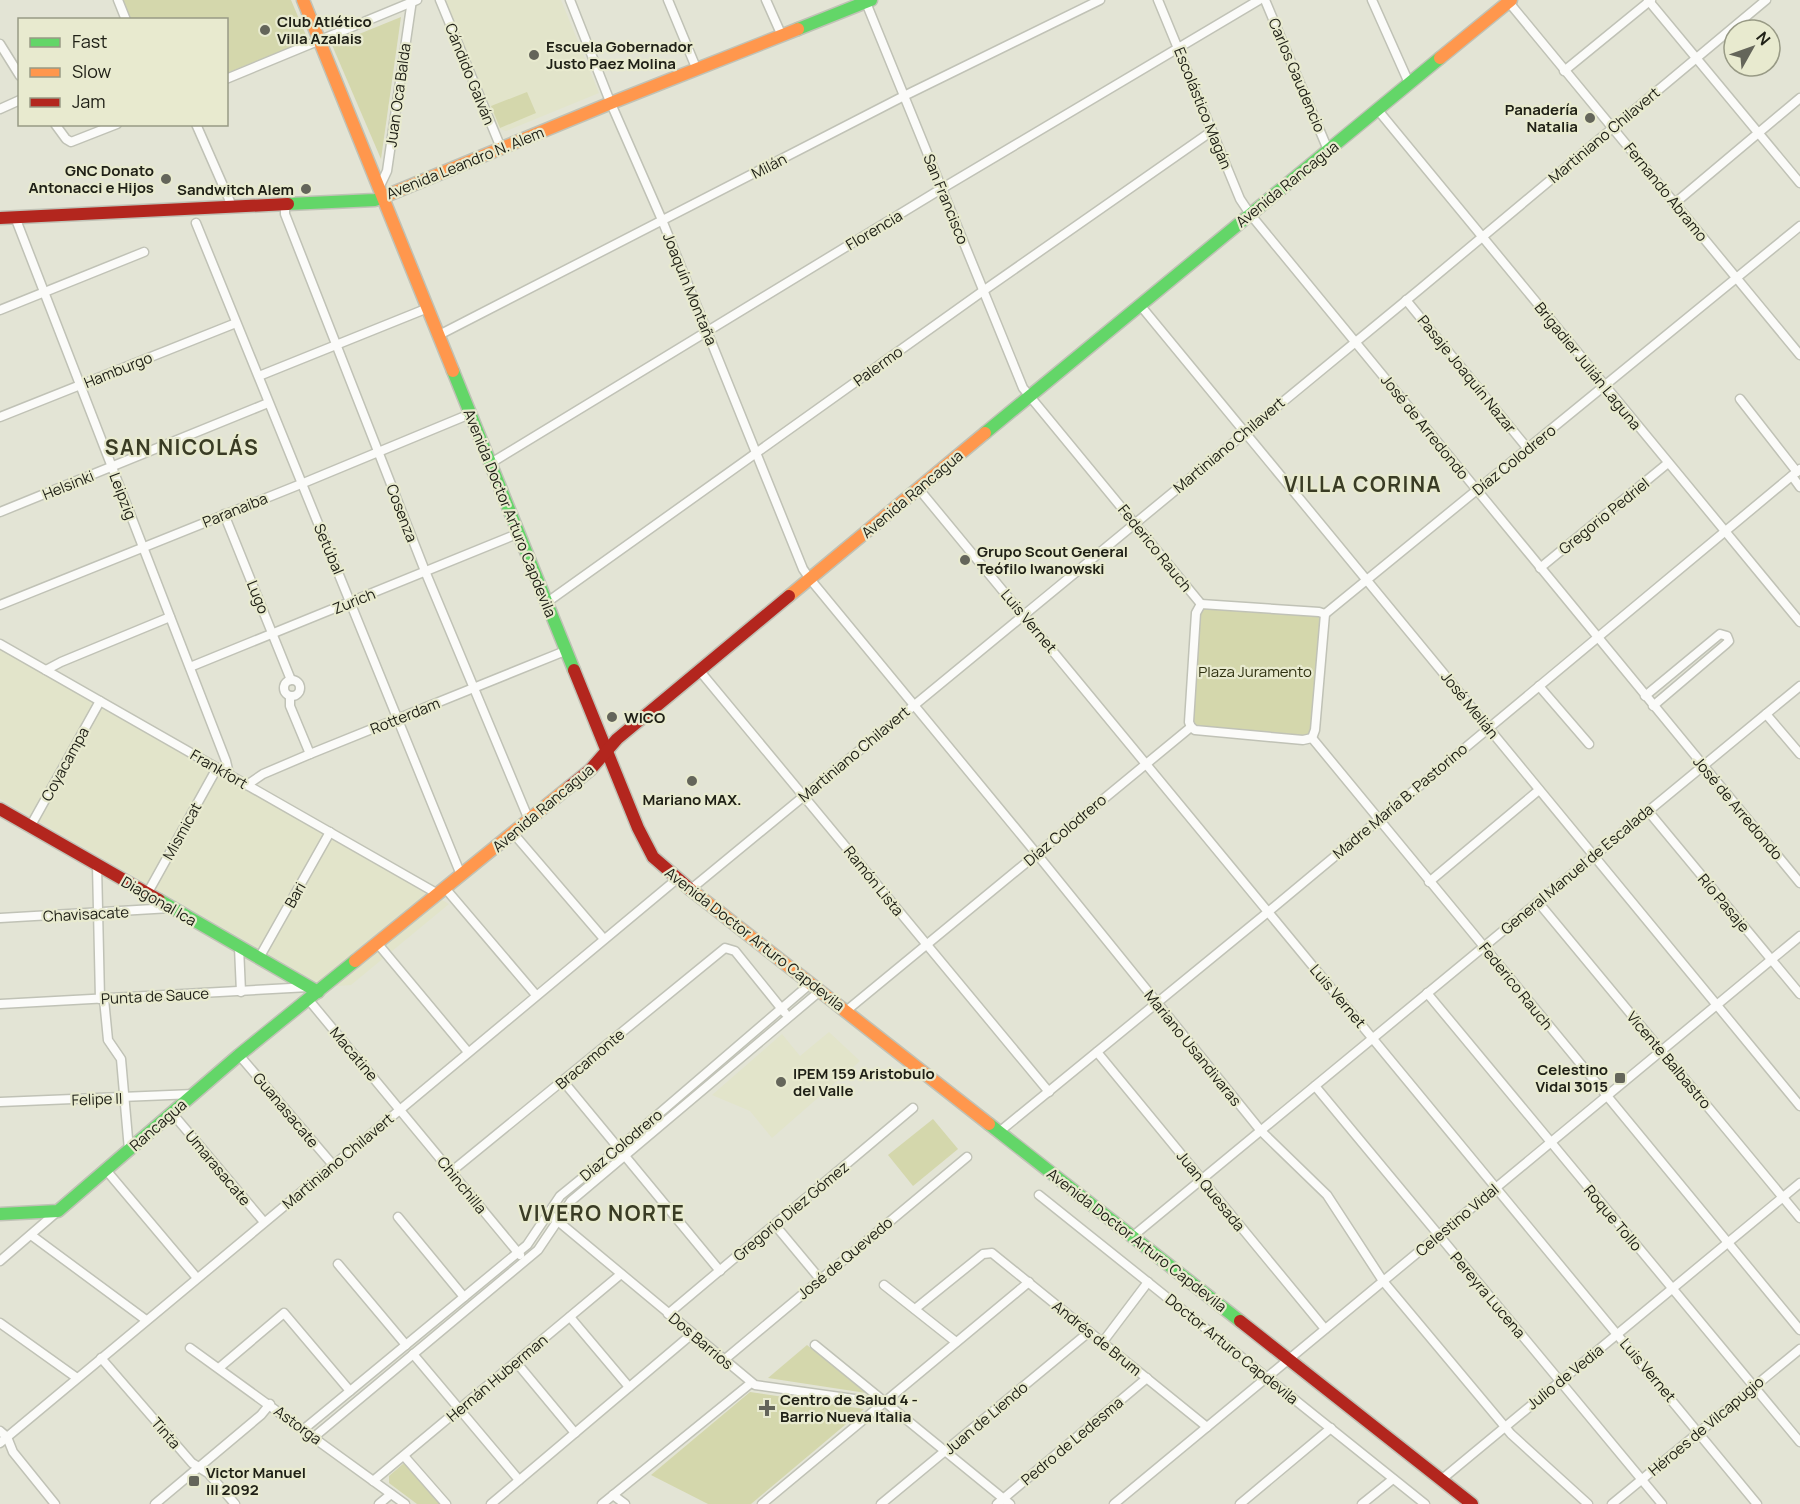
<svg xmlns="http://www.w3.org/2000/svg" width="1800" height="1504" viewBox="0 0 1800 1504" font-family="Manrope,sans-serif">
<rect width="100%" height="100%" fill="#e3e4d5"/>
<!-- built -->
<g fill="#e2e4ca">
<polygon points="448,0 561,0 599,93 506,131 497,128 445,1"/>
<polygon points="0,647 449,904 351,985 325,987 0,799"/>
<polygon points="829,1032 860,1061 772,1138 750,1111 712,1095 782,1034 800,1056"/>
</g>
<!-- green -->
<g fill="#d4d7ac">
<polygon points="122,0 291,0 308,40 227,73 226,20 130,19"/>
<polygon points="401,17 381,159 332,45"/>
<polygon points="527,92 536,113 500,128 491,106"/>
<polygon points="1201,604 1325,614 1312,738 1191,727"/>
<polygon points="933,1119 958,1149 913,1186 888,1155"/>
<polygon points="807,1345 866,1393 768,1378"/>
<polygon points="750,1392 864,1409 751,1504 708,1504 651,1475"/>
<polygon points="404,1463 408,1464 442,1504 417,1504 389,1483 389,1476"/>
</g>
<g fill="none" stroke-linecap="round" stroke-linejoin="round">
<!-- street casing -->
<g stroke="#c0c2b6" stroke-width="11">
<g id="street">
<polyline points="118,0 126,20"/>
<polyline points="440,0 501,148"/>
<polyline points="570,0 609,99 662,220 803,569 810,579 1036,853 1261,1131 1327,1195 1383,1281 1511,1434 1588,1504"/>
<polyline points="668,0 697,70"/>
<polyline points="766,0 782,36"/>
<polyline points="865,0 1023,388 1201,604"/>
<polyline points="1158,0 1240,199 1250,214 1800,883"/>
<polyline points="1265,0 1328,150"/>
<polyline points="1372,0 1409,83"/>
<polyline points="1507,0 1800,355"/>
<polyline points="1648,0 1800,183"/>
<polyline points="0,44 20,76"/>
<polyline points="1564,71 1651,0"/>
<polyline points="226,79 417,0"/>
<polyline points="0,109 20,100"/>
<polyline points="1377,109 1800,622"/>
<polyline points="55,124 66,139 71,142 117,124"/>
<polyline points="196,124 232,206"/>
<polyline points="379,188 387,171 412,0"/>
<polyline points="1675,203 1800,98"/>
<polyline points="285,204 285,214 425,571 529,820"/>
<polyline points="15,217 226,761 229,774"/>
<polyline points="196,223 461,875"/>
<polyline points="1406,300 1528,449"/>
<polyline points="1140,305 1800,1106"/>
<polyline points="0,310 144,252"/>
<polyline points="439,335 904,96 1100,0"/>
<polyline points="259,376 428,308"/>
<polyline points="1740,399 1797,472"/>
<polyline points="0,417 236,323"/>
<polyline points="491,463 941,189 1259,0"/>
<polyline points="1792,476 1800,487"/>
<polyline points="918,488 1757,1504"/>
<polyline points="0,512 268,403"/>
<polyline points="224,514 291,680"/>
<polyline points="1540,568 1668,463"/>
<polyline points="546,603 983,291 1212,131"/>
<polyline points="1201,604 1319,612 1325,614"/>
<polyline points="0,605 301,484 470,414"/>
<polyline points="1325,614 1800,226"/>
<polyline points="0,644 438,894"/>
<polyline points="190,667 517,534"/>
<polyline points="46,670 61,662 170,617"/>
<polyline points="699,670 1049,1092"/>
<circle cx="292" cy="688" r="8"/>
<polyline points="1539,686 1589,744"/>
<polyline points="290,696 290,706 310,754"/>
<polyline points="1645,696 1720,634 1727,636 1729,641 1726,644 1653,706"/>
<polyline points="1766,714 1800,754"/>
<polyline points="1191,727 1189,722 1196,613 1201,604"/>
<polyline points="1191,727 1195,730 1303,740 1312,738"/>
<polyline points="1312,738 1800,1330"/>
<polyline points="1312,738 1315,730 1325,614"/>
<polyline points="247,785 263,774 310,754 565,651"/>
<polyline points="1648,811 1800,994"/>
<polyline points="30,827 100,701"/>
<polyline points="513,833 604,939"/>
<polyline points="97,865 100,999"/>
<polyline points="1429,882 1539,790"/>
<polyline points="445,888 536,995"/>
<polyline points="691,889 1420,289 1766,0"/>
<polyline points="147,894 217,768"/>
<polyline points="1538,902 1800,1218"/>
<polyline points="0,918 171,908"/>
<polyline points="378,944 468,1052"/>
<polyline points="239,947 241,992"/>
<polyline points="259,958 330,832"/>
<polyline points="1427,993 1800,1442"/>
<polyline points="104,999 108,1040 121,1059 129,1150"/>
<polyline points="308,999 520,1255"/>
<polyline points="0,1004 309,987"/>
<polyline points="846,1011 1191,727"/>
<polyline points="1097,1052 1325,1329"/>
<polyline points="239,1055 333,1165"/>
<polyline points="563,1081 720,1271"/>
<polyline points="1315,1086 1662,1504"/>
<polyline points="0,1102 194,1094"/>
<polyline points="172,1113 264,1222"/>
<polyline points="999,1132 1268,912 1800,469"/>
<polyline points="106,1170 197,1278"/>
<polyline points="452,1171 725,948 735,951 785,1013"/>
<polyline points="1039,1195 1425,1504"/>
<polyline points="398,1217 464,1297"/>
<polyline points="553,1217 755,1385 883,1403"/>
<polyline points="775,1225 820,1279"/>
<polyline points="31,1235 146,1320"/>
<polyline points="1133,1236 1800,686"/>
<polyline points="0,1261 58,1211"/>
<polyline points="338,1264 406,1345"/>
<polyline points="884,1285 956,1342"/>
<polyline points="915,1309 983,1254 992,1253 1207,1427"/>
<polyline points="668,1314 913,1108"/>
<polyline points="570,1317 629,1387"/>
<polyline points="0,1323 77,1378"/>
<polyline points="1102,1343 1148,1282"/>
<polyline points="815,1345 1010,1504"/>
<polyline points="190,1348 405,1504"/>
<polyline points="413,1354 519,1480"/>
<polyline points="101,1358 192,1463 208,1473 235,1504"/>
<polyline points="724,1360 967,1157"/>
<polyline points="516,1362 575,1433"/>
<polyline points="219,1368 284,1313 350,1391"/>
<polyline points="304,1429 527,1245 560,1196 619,1148 810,984"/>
<polyline points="0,1431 7,1437 13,1452 55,1504"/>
<polyline points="314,1437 538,1250 571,1201 820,991"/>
<polyline points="0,1443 677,879"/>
<polyline points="404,1456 446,1504"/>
<polyline points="1441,1480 1800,1183"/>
<polyline points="373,1481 621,1274"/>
<polyline points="613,1495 625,1504"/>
<polyline points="155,1504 261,1415 270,1404"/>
<polyline points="379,1504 391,1494"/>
<polyline points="491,1504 692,1334"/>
<polyline points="602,1504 751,1383"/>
<polyline points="762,1504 1029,1282"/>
<polyline points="881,1504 1089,1332"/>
<polyline points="997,1504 1147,1378"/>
<polyline points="1114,1504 1800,936"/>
<polyline points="1240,1504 1331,1428"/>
<polyline points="1362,1504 1393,1479"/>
<polyline points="1612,1504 1800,1349"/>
</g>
</g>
<!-- fast casing -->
<g stroke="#c0c2b6" stroke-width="15">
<g id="fast">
<polyline points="798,29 871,0"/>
<polyline points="288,204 375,200 383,197"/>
<polyline points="453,371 574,670"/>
<polyline points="985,433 1440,58"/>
<polyline points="159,900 318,992"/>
<polyline points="989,1124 1240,1321"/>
<polyline points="0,1214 58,1211 239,1055 355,961"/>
</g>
</g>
<!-- slow casing -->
<g stroke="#c0c2b6" stroke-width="15">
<g id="slow">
<polyline points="303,0 453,371"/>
<polyline points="1440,58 1511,0"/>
<polyline points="383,197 611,103 798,29"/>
<polyline points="789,596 985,433"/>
<polyline points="690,889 989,1124"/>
<polyline points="355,961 569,787"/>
</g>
</g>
<!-- jam casing -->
<g stroke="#c0c2b6" stroke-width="15">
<g id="jam">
<polyline points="0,218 288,204"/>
<polyline points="574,670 638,828 653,857 690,889"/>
<polyline points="569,787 590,770 617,739 789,596"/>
<polyline points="0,809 159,900"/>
<polyline points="1240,1321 1472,1504"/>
</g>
</g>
<!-- street -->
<use href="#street" stroke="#fbfbf9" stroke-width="8"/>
<!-- fast -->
<use href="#fast" stroke="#63d668" stroke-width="12"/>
<!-- slow -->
<use href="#slow" stroke="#ff974d" stroke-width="12"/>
<!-- jam -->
<use href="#jam" stroke="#b3261e" stroke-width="12"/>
</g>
<!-- markers -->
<g fill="#64655a" stroke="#e8eacf" stroke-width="2">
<circle cx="265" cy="30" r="6"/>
<circle cx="534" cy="55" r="6"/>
<circle cx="1590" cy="118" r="6"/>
<circle cx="166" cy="179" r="6"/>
<circle cx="306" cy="189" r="6"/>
<circle cx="965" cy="560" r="6"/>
<circle cx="612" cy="717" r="6"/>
<circle cx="692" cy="781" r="6"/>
<rect x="1614" y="1072" width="12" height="12" rx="3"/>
<circle cx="781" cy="1082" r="6"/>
<path d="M764 1399h6v6h6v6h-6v6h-6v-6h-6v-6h6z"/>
<rect x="188" y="1475" width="12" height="12" rx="3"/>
</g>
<g text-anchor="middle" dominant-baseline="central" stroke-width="4.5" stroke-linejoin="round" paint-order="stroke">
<!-- poi labels -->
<g font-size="15" font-weight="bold" fill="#202117" stroke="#e8eacf" text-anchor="start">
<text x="277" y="21">Club Atlético<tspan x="277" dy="17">Villa Azalais</tspan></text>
<text x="546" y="46">Escuela Gobernador<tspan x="546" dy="17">Justo Paez Molina</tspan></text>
<text x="1578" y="109" text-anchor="end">Panadería<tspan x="1578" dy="17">Natalia</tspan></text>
<text x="154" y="170" text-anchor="end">GNC Donato<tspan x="154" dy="17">Antonacci e Hijos</tspan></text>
<text x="294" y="189" text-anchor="end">Sandwitch Alem</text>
<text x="977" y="551">Grupo Scout General<tspan x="977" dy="17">Teófilo Iwanowski</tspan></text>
<text x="624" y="717">WICO</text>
<text x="692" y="799" text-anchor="middle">Mariano MAX.</text>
<text x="1608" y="1069" text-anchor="end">Celestino<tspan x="1608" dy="17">Vidal 3015</tspan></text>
<text x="793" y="1073">IPEM 159 Aristobulo<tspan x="793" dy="17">del Valle</tspan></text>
<text x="780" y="1399">Centro de Salud 4 -<tspan x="780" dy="17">Barrio Nueva Italia</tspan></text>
<text x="206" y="1472">Victor Manuel<tspan x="206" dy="17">III 2092</tspan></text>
</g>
<!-- street labels -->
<g font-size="15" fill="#202117" stroke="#e8eacf">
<text transform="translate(470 74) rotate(68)">Cándido Galván</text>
<text transform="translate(1297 75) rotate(67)">Carlos Gaudencio</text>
<text transform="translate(398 95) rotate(-82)">Juan Oca Balda</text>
<text transform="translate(1203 108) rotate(68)">Escolástico Magán</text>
<text transform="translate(1604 135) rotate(-40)">Martiniano Chilavert</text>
<text transform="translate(465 163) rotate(-22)">Avenida Leandro N. Alem</text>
<text transform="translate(769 166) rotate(-27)">Milán</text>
<text transform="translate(1287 184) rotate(-39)">Avenida Rancagua</text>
<text transform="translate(1666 192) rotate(51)">Fernando Abramo</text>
<text transform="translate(946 199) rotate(68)">San Francisco</text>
<text transform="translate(874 230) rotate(-31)">Florencia</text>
<text transform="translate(690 289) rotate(68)">Joaquín Montaña</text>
<text transform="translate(878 366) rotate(-36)">Palermo</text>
<text transform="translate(1588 366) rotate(51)">Brigadier Julián Laguna</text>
<text transform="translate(118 370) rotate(-22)">Hamburgo</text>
<text transform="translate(1467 374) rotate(51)">Pasaje Joaquín Nazar</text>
<text transform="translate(1425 427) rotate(51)">José de Arredondo</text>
<text transform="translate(1229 445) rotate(-40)">Martiniano Chilavert</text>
<text transform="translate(1514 460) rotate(-39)">Díaz Colodrero</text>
<text transform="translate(68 485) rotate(-22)">Helsinki</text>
<text transform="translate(912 494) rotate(-40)">Avenida Rancagua</text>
<text transform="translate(123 496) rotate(69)">Leipzig</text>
<text transform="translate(235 510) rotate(-22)">Paranaiba</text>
<text transform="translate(402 513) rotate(69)">Cosenza</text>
<text transform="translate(510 513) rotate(68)">Avenida Doctor Arturo Capdevila</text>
<text transform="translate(1604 516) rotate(-39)">Gregorio Pedriel</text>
<text transform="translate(1155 548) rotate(51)">Federico Rauch</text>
<text transform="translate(329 549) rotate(67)">Setúbal</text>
<text transform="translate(258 597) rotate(68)">Lugo</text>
<text transform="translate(354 601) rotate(-22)">Zurich</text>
<text transform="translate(1029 621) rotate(50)">Luis Vernet</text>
<text transform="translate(1470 705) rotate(51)">José Melián</text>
<text transform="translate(405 716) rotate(-22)">Rotterdam</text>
<text transform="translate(854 754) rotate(-40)">Martiniano Chilavert</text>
<text transform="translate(65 764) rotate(-61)">Coyacampa</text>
<text transform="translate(219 769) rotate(30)">Frankfort</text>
<text transform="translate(1400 801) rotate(-40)">Madre María B. Pastorino</text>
<text transform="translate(543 808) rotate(-40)">Avenida Rancagua</text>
<text transform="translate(1738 808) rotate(50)">José de Arredondo</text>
<text transform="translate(1065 830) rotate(-40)">Díaz Colodrero</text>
<text transform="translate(182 831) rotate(-61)">Mismicat</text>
<text transform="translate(1577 869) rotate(-40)">General Manuel de Escalada</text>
<text transform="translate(874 881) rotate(51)">Ramón Lista</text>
<text transform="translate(295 895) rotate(-61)">Bari</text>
<text transform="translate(159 901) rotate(30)">Diagonal Ica</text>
<text transform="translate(1724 903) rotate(50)">Río Pasaje</text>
<text transform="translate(86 914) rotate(-3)">Chavisacate</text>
<text transform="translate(755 939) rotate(38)">Avenida Doctor Arturo Capdevila</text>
<text transform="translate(1516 986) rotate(51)">Federico Rauch</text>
<text transform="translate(155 996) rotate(-3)">Punta de Sauce</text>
<text transform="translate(1338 996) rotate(50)">Luis Vernet</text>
<text transform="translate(1193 1048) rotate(51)">Mariano Usandivaras</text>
<text transform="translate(354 1054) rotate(50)">Macatine</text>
<text transform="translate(590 1059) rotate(-40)">Bracamonte</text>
<text transform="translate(1669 1060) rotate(50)">Vicente Balbastro</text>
<text transform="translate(97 1099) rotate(-2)">Felipe II</text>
<text transform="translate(286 1110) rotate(50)">Guanasacate</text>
<text transform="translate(158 1125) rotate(-41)">Rancagua</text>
<text transform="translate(621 1145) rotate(-40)">Díaz Colodrero</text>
<text transform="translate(338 1161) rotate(-40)">Martiniano Chilavert</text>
<text transform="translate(218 1168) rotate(50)">Umarasacate</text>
<text transform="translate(462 1185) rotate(51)">Chinchilla</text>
<text transform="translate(1211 1191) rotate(51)">Juan Quesada</text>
<text transform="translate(791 1211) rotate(-40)">Gregorio Diez Gómez</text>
<text transform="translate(1613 1218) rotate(50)">Roque Tollo</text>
<text transform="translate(1457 1220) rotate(-40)">Celestino Vidal</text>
<text transform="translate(1137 1240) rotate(38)">Avenida Doctor Arturo Capdevila</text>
<text transform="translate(845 1258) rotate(-40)">José de Quevedo</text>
<text transform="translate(1488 1295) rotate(50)">Pereyra Lucena</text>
<text transform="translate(1097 1338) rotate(39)">Andrés de Brum</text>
<text transform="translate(701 1341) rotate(40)">Dos Barrios</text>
<text transform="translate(1232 1349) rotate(39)">Doctor Arturo Capdevila</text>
<text transform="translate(1648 1370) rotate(50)">Luis Vernet</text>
<text transform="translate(1565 1377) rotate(-39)">Julio de Vedia</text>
<text transform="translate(497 1378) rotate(-40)">Hernán Huberman</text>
<text transform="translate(986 1418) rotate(-40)">Juan de Liendo</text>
<text transform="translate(298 1425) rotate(36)">Astorga</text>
<text transform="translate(1706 1426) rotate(-40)">Héroes de Vilcapugio</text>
<text transform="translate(166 1433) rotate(49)">Tinta</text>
<text transform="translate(1072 1441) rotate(-40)">Pedro de Ledesma</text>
</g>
<!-- park labels -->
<g font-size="15" fill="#2f3111" stroke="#e8eacf">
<text x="1255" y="671">Plaza Juramento</text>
</g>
<!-- district labels -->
<g font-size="21" font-weight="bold" letter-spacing="1.5" fill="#3a3c25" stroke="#e8eacf">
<text x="182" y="447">SAN NICOLÁS</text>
<text x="1363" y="484">VILLA CORINA</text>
<text x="602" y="1213">VIVERO NORTE</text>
</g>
</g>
<!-- legend -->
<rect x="18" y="18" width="210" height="108" fill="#e8eacf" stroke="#989a85" stroke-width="1.5"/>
<rect x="30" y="38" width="30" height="9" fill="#63d668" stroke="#989a85" stroke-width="1.5"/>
<text x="72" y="48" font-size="18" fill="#202117">Fast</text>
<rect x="30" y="68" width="30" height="9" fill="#ff974d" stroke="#989a85" stroke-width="1.5"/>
<text x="72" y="78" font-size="18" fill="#202117">Slow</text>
<rect x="30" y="98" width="30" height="9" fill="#b3261e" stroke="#989a85" stroke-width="1.5"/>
<text x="72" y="108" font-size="18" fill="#202117">Jam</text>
<!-- north arrow -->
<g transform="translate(1752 48) rotate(50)"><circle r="28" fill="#e8eacf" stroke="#989a85" stroke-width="1.5"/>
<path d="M0-4.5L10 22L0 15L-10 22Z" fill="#64655a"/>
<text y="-9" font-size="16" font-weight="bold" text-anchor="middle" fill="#202117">N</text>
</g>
</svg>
